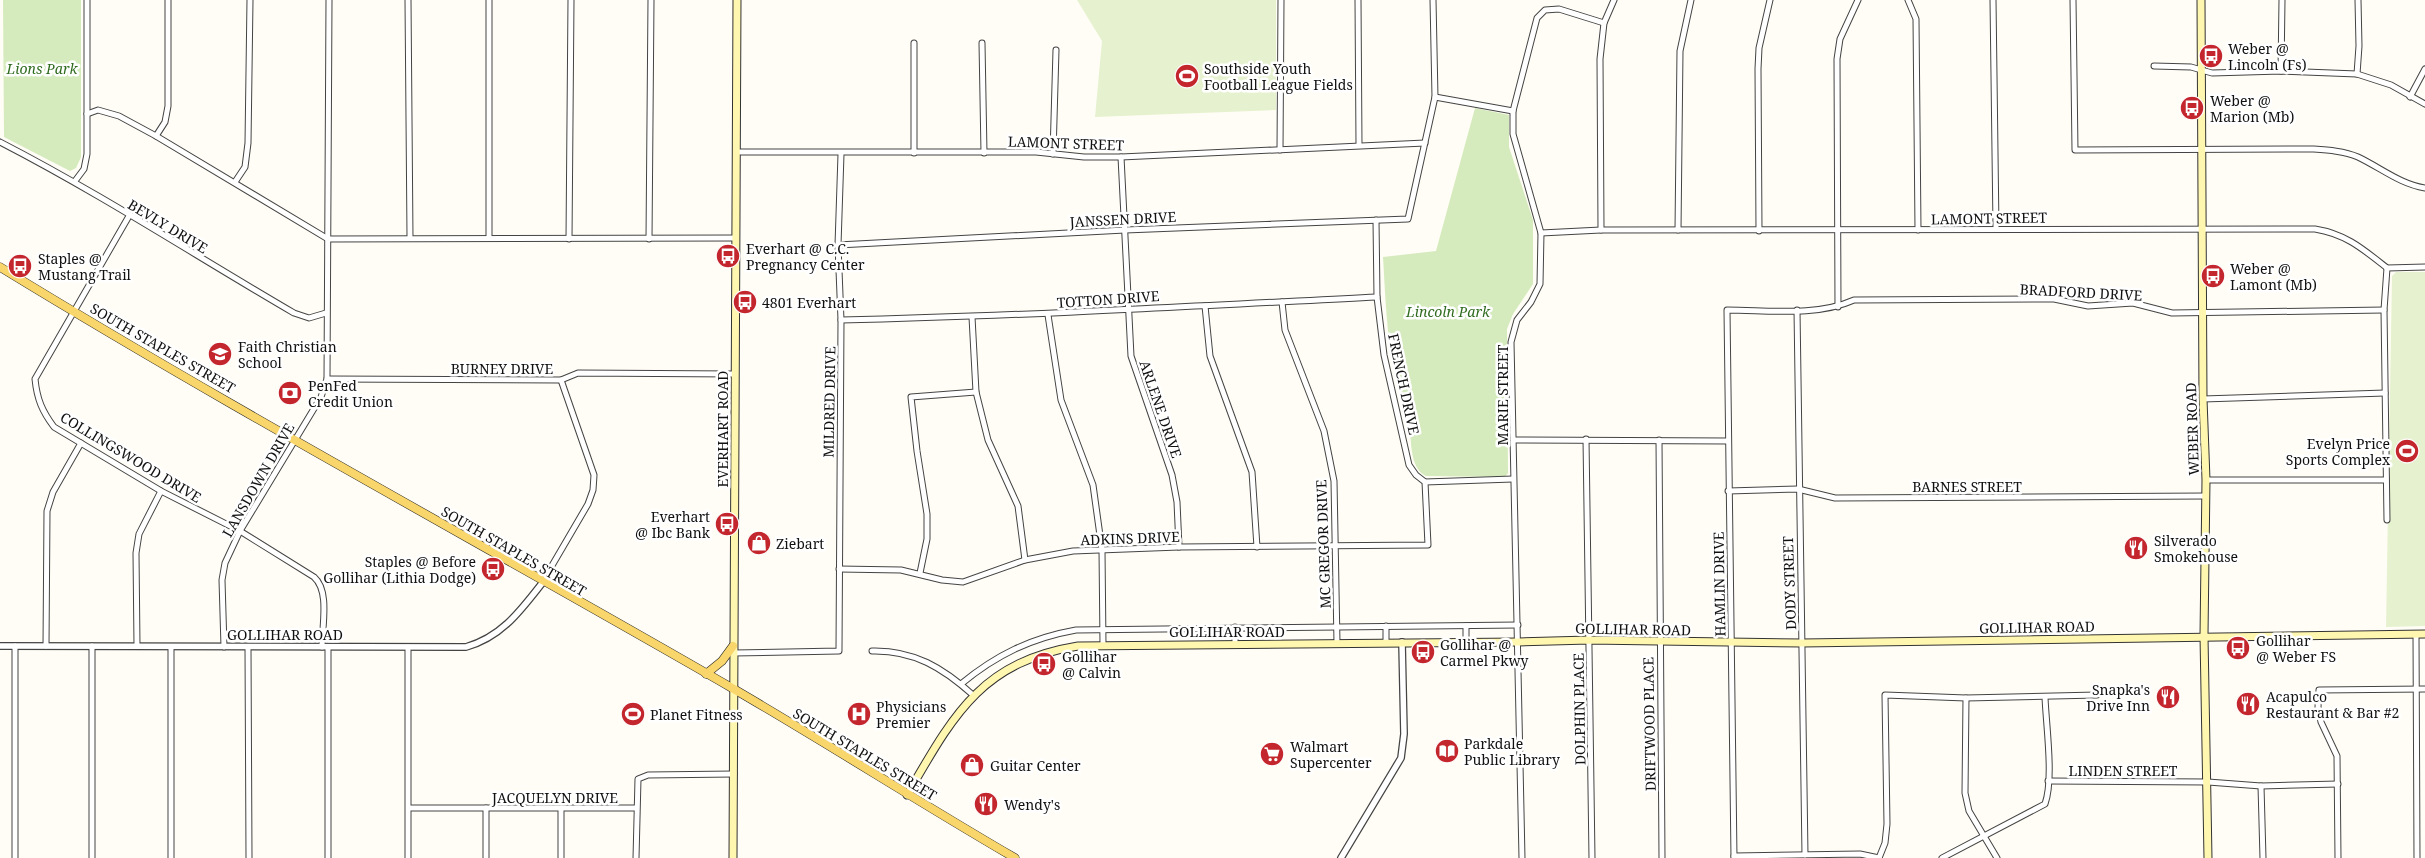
<svg xmlns="http://www.w3.org/2000/svg" width="2425" height="858" viewBox="0 0 2425 858" font-family="'Noto Serif',serif">
<rect width="100%" height="100%" fill="#fffdf5"/>
<!-- green -->
<g fill="#d5ebbd">
<polygon points="3,0 81,0 81,157 76,168 70,171 4,137"/>
<path d="M1475,108L1509,115V147L1533,220V284L1513,314L1507,329L1508,473L1505,477L1426,476C1409,468 1412,440 1409,424C1404,400 1396,377 1391,353C1386,322 1385,289 1383,257L1436,251Z"/>
</g>
<!-- pitch -->
<g fill="#e6f2cf">
<polygon points="1077,0 1276,0 1276,110 1095,117 1102,41"/>
<polygon points="2396,272 2425,272 2425,626 2386,627 2392,276"/>
</g>
<g fill="none" stroke-linecap="round" stroke-linejoin="round">
<!-- minor casing -->
<g stroke="#444" stroke-width="7">
<g id="minor">
<polyline points="408,0 410,237"/>
<polyline points="1358,0 1359,145"/>
<polyline points="1908,0 1916,19 1918,230"/>
<polyline points="1993,0 1996,228"/>
<path d="M2073,0L2075,150L2313,149C2328,150 2344,151 2358,157C2381,168 2400,184 2425,188"/>
<polyline points="914,43 914,153"/>
<polyline points="982,43 984,153"/>
<polyline points="2154,66 2191,67 2212,73 2281,71 2357,74 2391,85 2425,104"/>
<polyline points="2281,71 2282,0"/>
<polyline points="2357,74 2359,46 2358,0"/>
<polyline points="1435,97 1513,111"/>
<polyline points="2410,97 2425,69"/>
<polyline points="87,114 98,110 119,116 156,136 328,239 735,238"/>
<polyline points="156,136 165,122 168,106 168,0"/>
<path d="M0,142C101,194 196,256 294,313L309,318L326,313"/>
<polyline points="1280,150 1281,0"/>
<polyline points="736,152 1036,152 1084,157 1121,157 1425,143"/>
<polyline points="1053,154 1056,50"/>
<polyline points="1121,157 1131,356 1172,475 1177,502 1179,547"/>
<polyline points="75,181 84,169 87,154 87,0"/>
<polyline points="235,182 245,167 248,143 250,0"/>
<path d="M129,216L35,379C37,399 42,411 54,427L161,491L240,531L314,577C330,591 322,626 322,647"/>
<polyline points="1601,230 1600,59 1604,23 1614,0"/>
<polyline points="1678,230 1680,51 1691,0"/>
<polyline points="1759,231 1758,69 1759,48 1770,0"/>
<path d="M1541,233L1601,230L2315,229C2346,234 2363,249 2387,268L2425,267"/>
<polyline points="489,237 489,0"/>
<polyline points="569,239 571,0"/>
<polyline points="649,239 651,0"/>
<polyline points="838,245 1125,230 1408,219 1435,97 1433,0"/>
<polyline points="2387,268 2384,310 2387,520"/>
<polyline points="1282,302 1285,330 1324,431 1334,481 1337,643"/>
<polyline points="1205,306 1210,356 1252,472 1257,547"/>
<polyline points="1838,307 1837,59 1840,39 1858,0"/>
<polyline points="1797,310 1805,855"/>
<polyline points="1048,315 1061,400 1093,485 1102,550 1103,645"/>
<polyline points="972,317 976,392 988,440 1018,506 1025,560"/>
<path d="M841,320C1020,316 1198,306 1377,297"/>
<polyline points="327,379 561,380 578,373 735,374"/>
<polyline points="2203,399 2385,393"/>
<polyline points="1586,439 1592,858"/>
<polyline points="1514,440 1728,441"/>
<polyline points="1659,440 1662,858"/>
<polyline points="2206,480 2386,480"/>
<polyline points="1425,482 1513,479"/>
<polyline points="1728,491 1798,489 1835,498 2206,496"/>
<polyline points="839,569 901,570 942,580 963,582 1025,560 1073,551 1179,547 1428,545 1425,482 1416,475 1409,465 1384,355 1377,297 1376,220"/>
<polyline points="920,573 927,539 927,514 917,451 911,397 976,392"/>
<polyline points="543,581 588,504 593,490 594,475 561,380"/>
<polyline points="1386,626 1386,642"/>
<polyline points="1466,626 1466,642"/>
<polyline points="1235,627 1235,644"/>
<polyline points="2416,635 2417,858"/>
<polyline points="15,646 15,858"/>
<polyline points="46,646 47,511 53,492 81,443"/>
<polyline points="137,646 136,553 139,534 161,491"/>
<polyline points="171,647 171,858"/>
<polyline points="224,647 222,580 225,563 240,531 321,397 327,379 329,0"/>
<polyline points="248,647 249,858"/>
<polyline points="328,647 328,858"/>
<polyline points="408,647 408,858"/>
<path d="M872,651C914,650 943,668 973,695"/>
<polyline points="733,653 839,651 841,320 838,245 841,154"/>
<path d="M961,684C996,655 1031,638 1076,630L1518,625"/>
<polyline points="1966,698 1965,793 1969,811 1997,858"/>
<polyline points="2048,781 2208,782 2261,786 2338,784"/>
<polyline points="2261,786 2263,858"/>
<polyline points="409,808 636,808"/>
<polyline points="1734,856 1860,854 1879,858"/>
<polyline points="92,858 92,646"/>
<polyline points="486,858 486,808"/>
<polyline points="561,858 561,808"/>
<polyline points="636,858 638,779 648,775 734,774"/>
<polyline points="1522,858 1511,342 1517,320 1531,302 1540,284 1541,233 1513,134 1513,111 1537,18 1545,10 1559,9 1604,23"/>
<path d="M1734,858L1727,310C1768,310 1816,317 1854,300L2054,299L2088,306L2133,303L2172,313L2384,310"/>
<polyline points="1879,858 1885,843 1887,824 1885,695 1966,698 2097,695"/>
<path d="M1942,858L2045,804C2054,779 2046,725 2045,697"/>
<polyline points="2338,858 2337,756 2321,722 2318,707 2319,690 2425,689"/>
</g>
</g>
<!-- tertiary casing -->
<g stroke="#444" stroke-width="8">
<g id="tertiary">
<path d="M0,646L466,647C502,637 521,610 543,582"/>
<polyline points="1341,858 1401,758 1404,734 1402,642"/>
</g>
</g>
<!-- secondary casing -->
<g stroke="#333" stroke-width="9">
<g id="secondary">
<polyline points="2201,0 2203,399 2206,480 2204,636 2208,858"/>
<path d="M907,795C953,716 980,662 1078,646L1519,642L1589,640L1802,643L2425,634"/>
<polyline points="733,858 737,0"/>
</g>
</g>
<!-- primary casing -->
<g stroke="#222" stroke-width="9">
<g id="primary">
<path d="M0,267C240,414 488,547 732,688C827,743 920,803 1015,858"/>
<polyline points="706,674 722,661 733,646"/>
</g>
</g>
<!-- minor -->
<use href="#minor" stroke="#fff" stroke-width="5"/>
<!-- tertiary -->
<use href="#tertiary" stroke="#fff" stroke-width="5.5"/>
<!-- secondary -->
<use href="#secondary" stroke="#fff6b0" stroke-width="7"/>
<!-- primary -->
<use href="#primary" stroke="#f9d66b" stroke-width="8"/>
</g>
<!-- icons -->
<defs>
<g id="bus-disc" transform="scale(1.25)"><circle r="9.5" fill="#c4262e" stroke="#fff"/><path d="M-5-6H5V4H4V6H2V4H-2V6H-4V4H-5ZM-3.5-4V0h7V-4ZM-3.5 1.2v1.5H-2V1.2ZM2 1.2v1.5H3.5V1.2Z" fill="#fff"/></g>
<g id="stadium-disc" transform="scale(1.25)"><circle r="9.5" fill="#c4262e" stroke="#fff"/><path d="M0-5a6.5 5 0 1 0 0 10a6.5 5 0 1 0 0-10ZM-3.5-1.8h7v3.6h-7Z" fill="#fff"/></g>
<g id="school-disc" transform="scale(1.25)"><circle r="9.5" fill="#c4262e" stroke="#fff"/><path d="M0-5L7-2L0 1L-7-2ZM-4 1L0 2.5L4 1V4Q0 6-4 4Z" fill="#fff"/></g>
<g id="bank-disc" transform="scale(1.25)"><circle r="9.5" fill="#c4262e" stroke="#fff"/><path d="M-6-4H6V4H-6ZM0-2.3a2.3 2.3 0 1 0 0 4.6a2.3 2.3 0 1 0 0-4.6Z" fill="#fff"/></g>
<g id="shop-disc" transform="scale(1.25)"><circle r="9.5" fill="#c4262e" stroke="#fff"/><path d="M-5-2.5h2.3a2.7 3.5 0 0 1 5.4 0H5L5.5 6h-11ZM-1.5-2.5h3a1.5 2.3 0 0 0-3 0Z" fill="#fff"/></g>
<g id="restaurant-disc" transform="scale(1.25)"><circle r="9.5" fill="#c4262e" stroke="#fff"/><path d="M-5-6h1v4h1v-4h1v4h1v-4h1v5L-1.5 .5V6h-2V.5L-5-1ZM5-6V6H3V1.5H1.5Q1.5-4 5-6Z" fill="#fff"/></g>
<g id="hospital-disc" transform="scale(1.25)"><circle r="9.5" fill="#c4262e" stroke="#fff"/><path d="M-5-5h3v3.5h4V-5h3V5h-3V1.5h-4V5h-3Z" fill="#fff"/></g>
<g id="library-disc" transform="scale(1.25)"><circle r="9.5" fill="#c4262e" stroke="#fff"/><path d="M-6-4Q-3-5.5-.7-3.5V5Q-3 3-6 4ZM6-4Q3-5.5 .7-3.5V5Q3 3 6 4Z" fill="#fff"/></g>
<g id="supermarket-disc" transform="scale(1.25)"><circle r="9.5" fill="#c4262e" stroke="#fff"/><path d="M-6-5.5h2.5l.6 2H6L4.5 2H-2.5L-4.4-4H-6ZM-1.5 3.2a1.3 1.3 0 1 0 .1 0ZM3 3.2a1.3 1.3 0 1 0 .1 0Z" fill="#fff"/></g>
</defs>
<g fill-rule="evenodd">
<use href="#bus-disc" x="2211" y="56"/>
<use href="#stadium-disc" x="1187" y="76"/>
<use href="#bus-disc" x="2192" y="108"/>
<use href="#bus-disc" x="728" y="256"/>
<use href="#bus-disc" x="20" y="266"/>
<use href="#bus-disc" x="2213" y="276"/>
<use href="#bus-disc" x="745" y="302"/>
<use href="#school-disc" x="220" y="354"/>
<use href="#bank-disc" x="290" y="393"/>
<use href="#stadium-disc" x="2407" y="451"/>
<use href="#bus-disc" x="727" y="524"/>
<use href="#shop-disc" x="759" y="543"/>
<use href="#restaurant-disc" x="2136" y="548"/>
<use href="#bus-disc" x="493" y="569"/>
<use href="#bus-disc" x="2238" y="648"/>
<use href="#bus-disc" x="1423" y="652"/>
<use href="#bus-disc" x="1044" y="664"/>
<use href="#restaurant-disc" x="2168" y="697"/>
<use href="#restaurant-disc" x="2248" y="704"/>
<use href="#stadium-disc" x="633" y="714"/>
<use href="#hospital-disc" x="859" y="714"/>
<use href="#library-disc" x="1447" y="751"/>
<use href="#supermarket-disc" x="1272" y="754"/>
<use href="#shop-disc" x="972" y="765"/>
<use href="#restaurant-disc" x="986" y="804"/>
</g>
<g text-anchor="middle" dominant-baseline="central" stroke-width="5" stroke-linejoin="round" paint-order="stroke">
<!-- poi labels -->
<g font-size="14" fill="#111" stroke="#fff" text-anchor="start">
<text x="2228" y="48">Weber @<tspan x="2228" dy="16">Lincoln (Fs)</tspan></text>
<text x="1204" y="68">Southside Youth<tspan x="1204" dy="16">Football League Fields</tspan></text>
<text x="2210" y="100">Weber @<tspan x="2210" dy="16">Marion (Mb)</tspan></text>
<text x="746" y="248">Everhart @ C.C.<tspan x="746" dy="16">Pregnancy Center</tspan></text>
<text x="38" y="258">Staples @<tspan x="38" dy="16">Mustang Trail</tspan></text>
<text x="2230" y="268">Weber @<tspan x="2230" dy="16">Lamont (Mb)</tspan></text>
<text x="762" y="302">4801 Everhart</text>
<text x="238" y="346">Faith Christian<tspan x="238" dy="16">School</tspan></text>
<text x="308" y="385">PenFed<tspan x="308" dy="16">Credit Union</tspan></text>
<text x="2390" y="443" text-anchor="end">Evelyn Price<tspan x="2390" dy="16">Sports Complex</tspan></text>
<text x="710" y="516" text-anchor="end">Everhart<tspan x="710" dy="16">@ Ibc Bank</tspan></text>
<text x="2154" y="540">Silverado<tspan x="2154" dy="16">Smokehouse</tspan></text>
<text x="776" y="543">Ziebart</text>
<text x="476" y="561" text-anchor="end">Staples @ Before<tspan x="476" dy="16">Gollihar (Lithia Dodge)</tspan></text>
<text x="2256" y="640">Gollihar<tspan x="2256" dy="16">@ Weber FS</tspan></text>
<text x="1440" y="644">Gollihar @<tspan x="1440" dy="16">Carmel Pkwy</tspan></text>
<text x="1062" y="656">Gollihar<tspan x="1062" dy="16">@ Calvin</tspan></text>
<text x="2150" y="689" text-anchor="end">Snapka's<tspan x="2150" dy="16">Drive Inn</tspan></text>
<text x="2266" y="696">Acapulco<tspan x="2266" dy="16">Restaurant &amp; Bar #2</tspan></text>
<text x="876" y="706">Physicians<tspan x="876" dy="16">Premier</tspan></text>
<text x="650" y="714">Planet Fitness</text>
<text x="1464" y="743">Parkdale<tspan x="1464" dy="16">Public Library</tspan></text>
<text x="1290" y="746">Walmart<tspan x="1290" dy="16">Supercenter</tspan></text>
<text x="990" y="765">Guitar Center</text>
<text x="1004" y="804">Wendy's</text>
</g>
<!-- park labels -->
<g font-size="14" font-style="italic" fill="#2f6b1f" stroke="#fff">
<text x="42" y="68">Lions Park</text>
<text x="1448" y="311">Lincoln Park</text>
</g>
<!-- street labels -->
<g font-size="14" fill="#111" stroke="#fff">
<text transform="translate(1066 143) rotate(2)">LAMONT STREET</text>
<text transform="translate(1989 218) rotate(-1)">LAMONT STREET</text>
<text transform="translate(1123 219) rotate(-3)">JANSSEN DRIVE</text>
<text transform="translate(168 226) rotate(31)">BEVLY DRIVE</text>
<text transform="translate(2081 292) rotate(3)">BRADFORD DRIVE</text>
<text transform="translate(1108 299) rotate(-4)">TOTTON DRIVE</text>
<text transform="translate(163 348) rotate(30)">SOUTH STAPLES STREET</text>
<text x="502" y="368">BURNEY DRIVE</text>
<text transform="translate(1404 384) rotate(78)">FRENCH DRIVE</text>
<text transform="translate(1502 395) rotate(-90)">MARIE STREET</text>
<text transform="translate(829 402) rotate(-89)">MILDRED DRIVE</text>
<text transform="translate(1161 409) rotate(71)">ARLENE DRIVE</text>
<text transform="translate(722 429) rotate(-90)">EVERHART ROAD</text>
<text transform="translate(2192 429) rotate(-92)">WEBER ROAD</text>
<text transform="translate(131 457) rotate(31)">COLLINGSWOOD DRIVE</text>
<text transform="translate(258 480) rotate(-60)">LANSDOWN DRIVE</text>
<text x="1967" y="486">BARNES STREET</text>
<text transform="translate(1130 538) rotate(-2)">ADKINS DRIVE</text>
<text transform="translate(1323 544) rotate(-92)">MC GREGOR DRIVE</text>
<text transform="translate(514 551) rotate(30)">SOUTH STAPLES STREET</text>
<text transform="translate(1789 583) rotate(-92)">DODY STREET</text>
<text transform="translate(1719 584) rotate(-91)">HAMLIN DRIVE</text>
<text transform="translate(2037 627) rotate(-1)">GOLLIHAR ROAD</text>
<text transform="translate(1633 629) rotate(1)">GOLLIHAR ROAD</text>
<text x="1227" y="631">GOLLIHAR ROAD</text>
<text x="285" y="634">GOLLIHAR ROAD</text>
<text transform="translate(1579 709) rotate(-91)">DOLPHIN PLACE</text>
<text transform="translate(1649 724) rotate(-91)">DRIFTWOOD PLACE</text>
<text transform="translate(865 754) rotate(31)">SOUTH STAPLES STREET</text>
<text x="2123" y="770">LINDEN STREET</text>
<text x="555" y="797">JACQUELYN DRIVE</text>
</g>
</g>
</svg>
